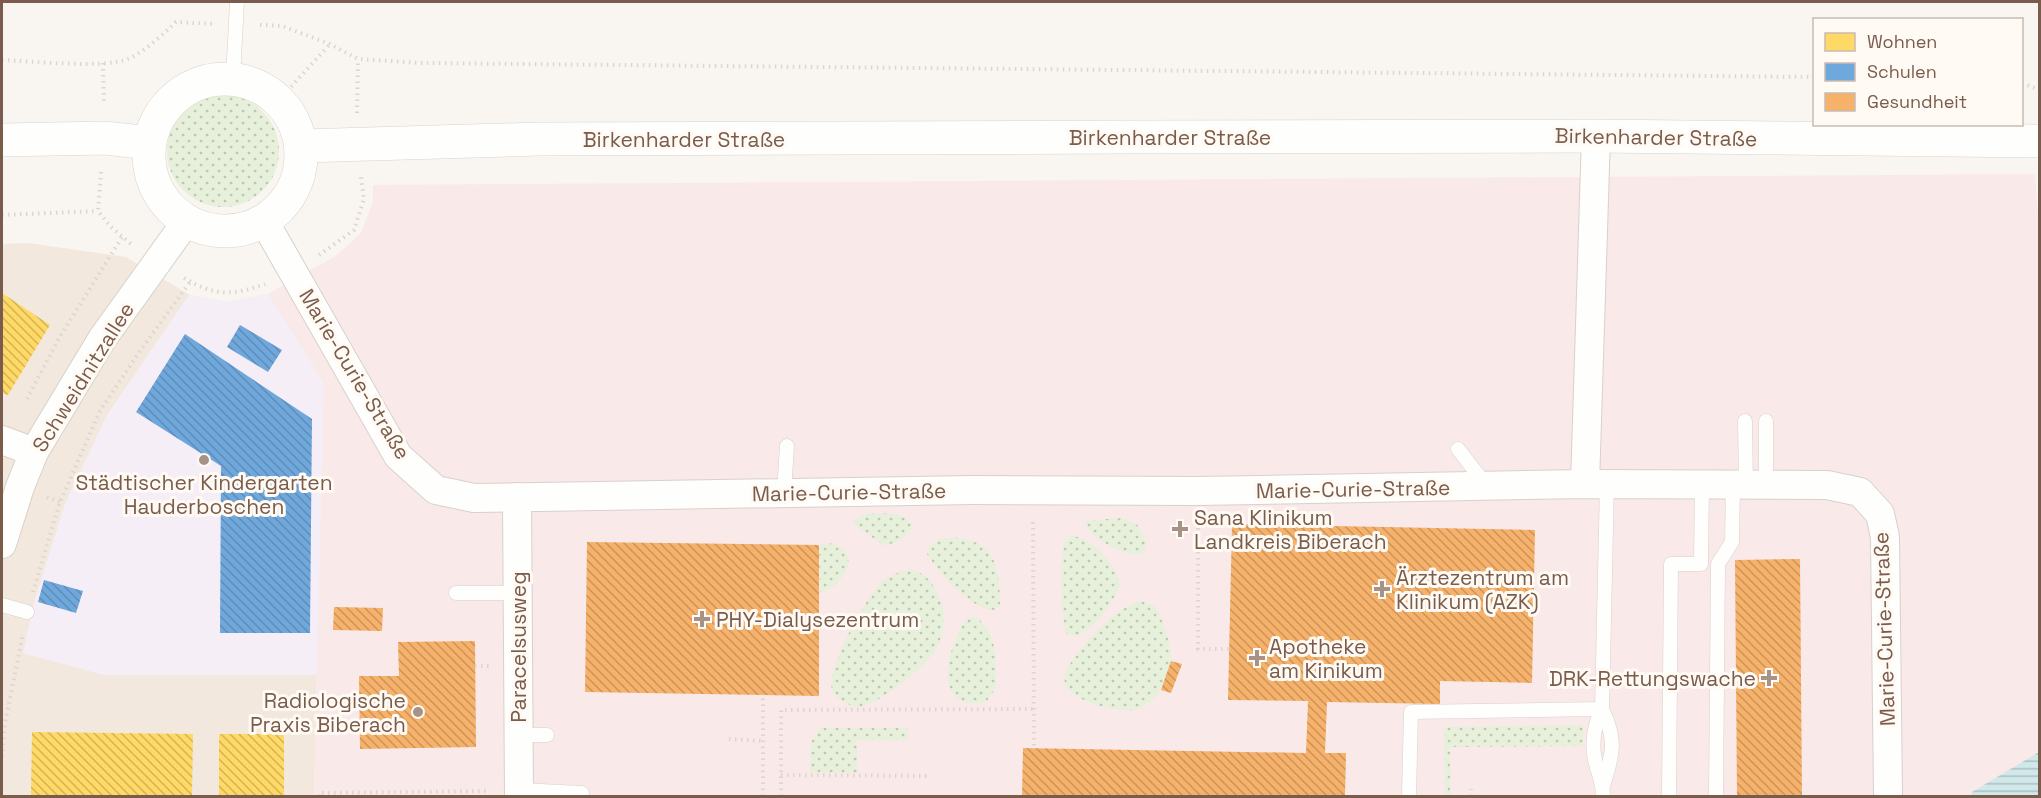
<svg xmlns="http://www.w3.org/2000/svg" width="2041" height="798" viewBox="0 0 2041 798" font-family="'Space Grotesk',sans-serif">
<defs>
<pattern id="grass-dots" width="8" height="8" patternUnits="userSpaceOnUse" patternTransform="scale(1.5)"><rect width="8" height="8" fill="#e7f0db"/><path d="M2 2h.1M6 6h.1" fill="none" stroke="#c0c6b4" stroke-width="1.8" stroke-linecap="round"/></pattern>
<pattern id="water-rules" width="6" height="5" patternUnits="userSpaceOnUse" patternTransform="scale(1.5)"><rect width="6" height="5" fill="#d0e8ea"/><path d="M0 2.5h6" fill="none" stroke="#aebfc0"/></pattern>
<pattern id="homes-back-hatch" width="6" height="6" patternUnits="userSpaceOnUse" patternTransform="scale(1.5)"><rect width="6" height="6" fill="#ffd966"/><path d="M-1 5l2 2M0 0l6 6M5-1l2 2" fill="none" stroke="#d3b356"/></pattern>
<pattern id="schools-back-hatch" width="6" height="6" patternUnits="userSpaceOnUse" patternTransform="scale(1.5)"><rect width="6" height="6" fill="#6fa8dc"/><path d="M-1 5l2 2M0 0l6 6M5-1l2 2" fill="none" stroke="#608cb5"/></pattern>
<pattern id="health-back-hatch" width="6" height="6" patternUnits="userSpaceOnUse" patternTransform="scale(1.5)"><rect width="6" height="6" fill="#f6b26b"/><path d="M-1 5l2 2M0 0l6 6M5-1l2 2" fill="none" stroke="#cc945a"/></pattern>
</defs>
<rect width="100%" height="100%" fill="#f9f5f0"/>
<!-- residential -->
<polygon fill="#f2e8de" points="28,243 126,257 190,295 226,302 268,294 324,383 314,796 2,796 2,244"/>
<!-- education -->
<polygon fill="#f6eef6" points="268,294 324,383 317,675 104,675 23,653 34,603 65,504 107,415 189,295 226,302"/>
<!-- medical -->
<polygon fill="#fae9e9" points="2035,174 2040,243 2039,796 314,796 324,383 268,294 336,256 361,233 373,202 373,185"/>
<!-- grass -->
<g fill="url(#grass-dots)">
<circle cx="223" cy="151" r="56"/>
<path d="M865,514C881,514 906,510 913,527L903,539L885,546L854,525L853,522Z"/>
<path d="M1117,518L1125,519L1139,526L1146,543L1145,552C1130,561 1095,540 1086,526V521Z"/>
<path d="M1074,536C1096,541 1115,564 1120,585C1114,601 1088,643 1067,635C1061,622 1059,559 1064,545C1066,539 1069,537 1074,536Z"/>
<path d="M951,537C962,538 979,541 987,550C999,562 1000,590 1000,606L996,610C972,611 939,574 927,554C929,542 939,540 951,537Z"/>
<path d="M828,543C851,546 854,564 840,580C835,586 827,590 820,594L819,545Z"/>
<path d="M910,569C926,574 931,580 938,595C947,612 945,632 937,648C928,665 877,707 857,707C854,707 851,705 848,704C841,701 834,697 832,689C827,667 865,599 881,583C889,575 899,572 910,569Z"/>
<path d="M1139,601L1154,605C1162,617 1173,647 1171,662C1167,680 1157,702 1138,709C1122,715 1069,701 1065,683C1062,672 1071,663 1077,654C1092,633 1115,611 1139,601Z"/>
<path d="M971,617L979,619L990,633L995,650L996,688L986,702C939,712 944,664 957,636C961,627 963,622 971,617Z"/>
<polygon points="1583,725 1583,746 1450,747 1450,796 1445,796 1444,727"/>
<polygon points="820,728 908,728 908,740 857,740 857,773 810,772 810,744"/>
</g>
<!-- water -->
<polygon fill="url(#water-rules)" points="2039,752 2039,796 1971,796 1972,792"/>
<!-- homes -->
<g fill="url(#homes-back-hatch)">
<polygon points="2,293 50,325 8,395 2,393"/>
<polygon points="32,732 193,734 192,796 31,796"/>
<rect x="219" y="734" width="65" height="62"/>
</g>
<!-- schools -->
<g fill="url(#schools-back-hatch)">
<polygon points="240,325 282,350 268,372 227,347"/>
<polygon points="185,334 312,419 310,633 220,633 221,466 136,412"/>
<polygon points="44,580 83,591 76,613 38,602"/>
</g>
<!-- health -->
<g fill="url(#health-back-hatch)">
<polygon points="1232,524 1535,530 1532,683 1440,681 1440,704 1327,702 1325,753 1346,753 1345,796 1022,796 1023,748 1306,753 1308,701 1228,700"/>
<polygon points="587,542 819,545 819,696 585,692"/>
<polygon points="1800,559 1802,796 1737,796 1735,560"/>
<polygon points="334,607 383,608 382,631 333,630"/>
<polygon points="475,641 476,747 360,749 359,676 399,676 398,642"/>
<polygon points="1171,661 1182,664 1171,693 1161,690"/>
</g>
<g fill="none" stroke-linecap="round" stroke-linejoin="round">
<!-- service casing -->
<g stroke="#d7d1cb" stroke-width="15">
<g id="service">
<polyline points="233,78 237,2"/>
<polyline points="1745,421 1746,485"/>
<polyline points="1766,421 1766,485"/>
<polyline points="1458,449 1486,485"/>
<polyline points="784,492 787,446"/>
<polyline points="456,593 518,593"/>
<polyline points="2,605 27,612"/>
<path d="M1602,709C1617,740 1613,753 1603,786"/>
<polyline points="519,735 547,735"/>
<polyline points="519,790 582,793"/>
<polyline points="1409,796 1411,712 1602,709"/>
<path d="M1603,796C1603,783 1598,773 1595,760C1591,742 1595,724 1602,709L1607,484"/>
<polyline points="1669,796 1671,564 1701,564 1702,485"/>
<polyline points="1716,796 1718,564 1732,542 1733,485"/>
</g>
</g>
<!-- minor casing -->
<g stroke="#d7d1cb" stroke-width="30">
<g id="minor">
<polyline points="264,221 398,456 436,490 474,498 973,490 1198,491 1585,484 1827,485 1860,492 1880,514 1885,537 1888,796"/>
<polyline points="2,440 34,452"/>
<polyline points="1585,484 1596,136"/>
<polyline points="517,497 519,796"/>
<polyline points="2,544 20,487 34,452 102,339 186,222"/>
</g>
</g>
<!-- secondary casing -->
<g stroke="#d9d2cb" stroke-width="34">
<g id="secondary">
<circle cx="225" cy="155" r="76"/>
<polyline points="2,140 105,138 149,143"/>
<polyline points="301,146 540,139 1132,137 1596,136 2040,141"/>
</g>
</g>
<!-- path -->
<g stroke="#dcd5d0" stroke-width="4" stroke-dasharray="1.5 4.5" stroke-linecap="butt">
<polyline points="260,25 282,26 330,44 358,59 422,63 1814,77"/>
<path d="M2,60C31,61 103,69 128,59C146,51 162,35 176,22L213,24"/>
<polyline points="103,63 104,104"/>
<polyline points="2022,83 2040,90"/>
<polyline points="279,100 330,44"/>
<polyline points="357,113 358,59"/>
<polyline points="101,172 98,211 110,226 132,245"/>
<polyline points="2,215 98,211"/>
<polyline points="319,255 354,230 364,199 361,177"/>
<path d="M184,278C214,296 233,296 265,284"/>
<polyline points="27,399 58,340 122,237"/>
<polyline points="47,497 60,502"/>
<polyline points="1033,522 1034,748"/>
<polyline points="1198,522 1198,649 1229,649"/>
<polyline points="33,592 60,502 100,411 140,351 190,282"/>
<polyline points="475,666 489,666"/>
<polyline points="729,739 763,741"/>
<polyline points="2,757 5,723 23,634"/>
<polyline points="781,775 930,776"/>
<polyline points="319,796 319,793 489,791"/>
<polyline points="763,796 763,695"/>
<polyline points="781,796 781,710 1034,709"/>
<polyline points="1471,796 1471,789"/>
</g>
<!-- service -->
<use href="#service" stroke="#fefefd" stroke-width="14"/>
<!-- minor -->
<use href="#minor" stroke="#fefefd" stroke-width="28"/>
<!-- secondary -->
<use href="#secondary" stroke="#fefefd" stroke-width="33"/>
</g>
<!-- markers -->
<g fill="#a69286" stroke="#fffaf3" stroke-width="2">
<circle cx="204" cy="460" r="6"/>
<path d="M1177 520h6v6h6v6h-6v6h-6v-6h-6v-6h6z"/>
<path d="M1379 580h6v6h6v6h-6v6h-6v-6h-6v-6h6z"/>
<path d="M699 610h6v6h6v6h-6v6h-6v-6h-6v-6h6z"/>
<path d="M1254 649h6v6h6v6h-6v6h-6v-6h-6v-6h6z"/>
<path d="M1766 669h6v6h6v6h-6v6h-6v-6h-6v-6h6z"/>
<circle cx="418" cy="712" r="6"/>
</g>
<g text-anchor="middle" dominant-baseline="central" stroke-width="6" stroke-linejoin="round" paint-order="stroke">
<!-- street labels -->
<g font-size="21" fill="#7a5c4d" stroke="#fffaf3">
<text x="1170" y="137">Birkenharder Straße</text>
<text transform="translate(1656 137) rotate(1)">Birkenharder Straße</text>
<text x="684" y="139">Birkenharder Straße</text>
<text transform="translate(355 374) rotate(59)">Marie-Curie-Straße</text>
<text transform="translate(83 377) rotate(-58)">Schweidnitzallee</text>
<text transform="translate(1353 489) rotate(-1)">Marie-Curie-Straße</text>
<text transform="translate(849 492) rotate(-1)">Marie-Curie-Straße</text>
<text transform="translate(1884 629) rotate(-92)">Marie-Curie-Straße</text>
<text transform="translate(518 647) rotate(-90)">Paracelsusweg</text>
</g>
<!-- poi labels -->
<g font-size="21" fill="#7a5c4d" stroke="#fffaf3" text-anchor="start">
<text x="204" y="482" text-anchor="middle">Städtischer Kindergarten<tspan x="204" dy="24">Hauderboschen</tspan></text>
<text x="1194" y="517">Sana Klinikum<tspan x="1194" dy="24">Landkreis Biberach</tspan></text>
<text x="1396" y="577">Ärztezentrum am<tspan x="1396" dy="24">Klinikum (AZK)</tspan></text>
<text x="716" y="619">PHY-Dialysezentrum</text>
<text x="1269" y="646">Apotheke<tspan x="1269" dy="24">am Kinikum</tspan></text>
<text x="1756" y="678" text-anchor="end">DRK-Rettungswache</text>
<text x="406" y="700" text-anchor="end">Radiologische<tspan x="406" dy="24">Praxis Biberach</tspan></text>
</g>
</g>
<!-- border -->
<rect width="2041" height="798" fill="none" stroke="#7a5c4d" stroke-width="6"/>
<!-- legend -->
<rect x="1813" y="18" width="210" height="108" fill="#fffaf3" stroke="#cabbb1" stroke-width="1.5"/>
<rect x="1825" y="33" width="30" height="18" fill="#ffd966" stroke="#cabbb1" stroke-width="1.5"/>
<text x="1867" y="48" font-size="18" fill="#7a5c4d">Wohnen</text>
<rect x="1825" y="63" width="30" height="18" fill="#6fa8dc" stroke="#cabbb1" stroke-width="1.5"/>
<text x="1867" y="78" font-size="18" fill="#7a5c4d">Schulen</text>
<rect x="1825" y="93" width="30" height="18" fill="#f6b26b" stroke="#cabbb1" stroke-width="1.5"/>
<text x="1867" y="108" font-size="18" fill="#7a5c4d">Gesundheit</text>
</svg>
